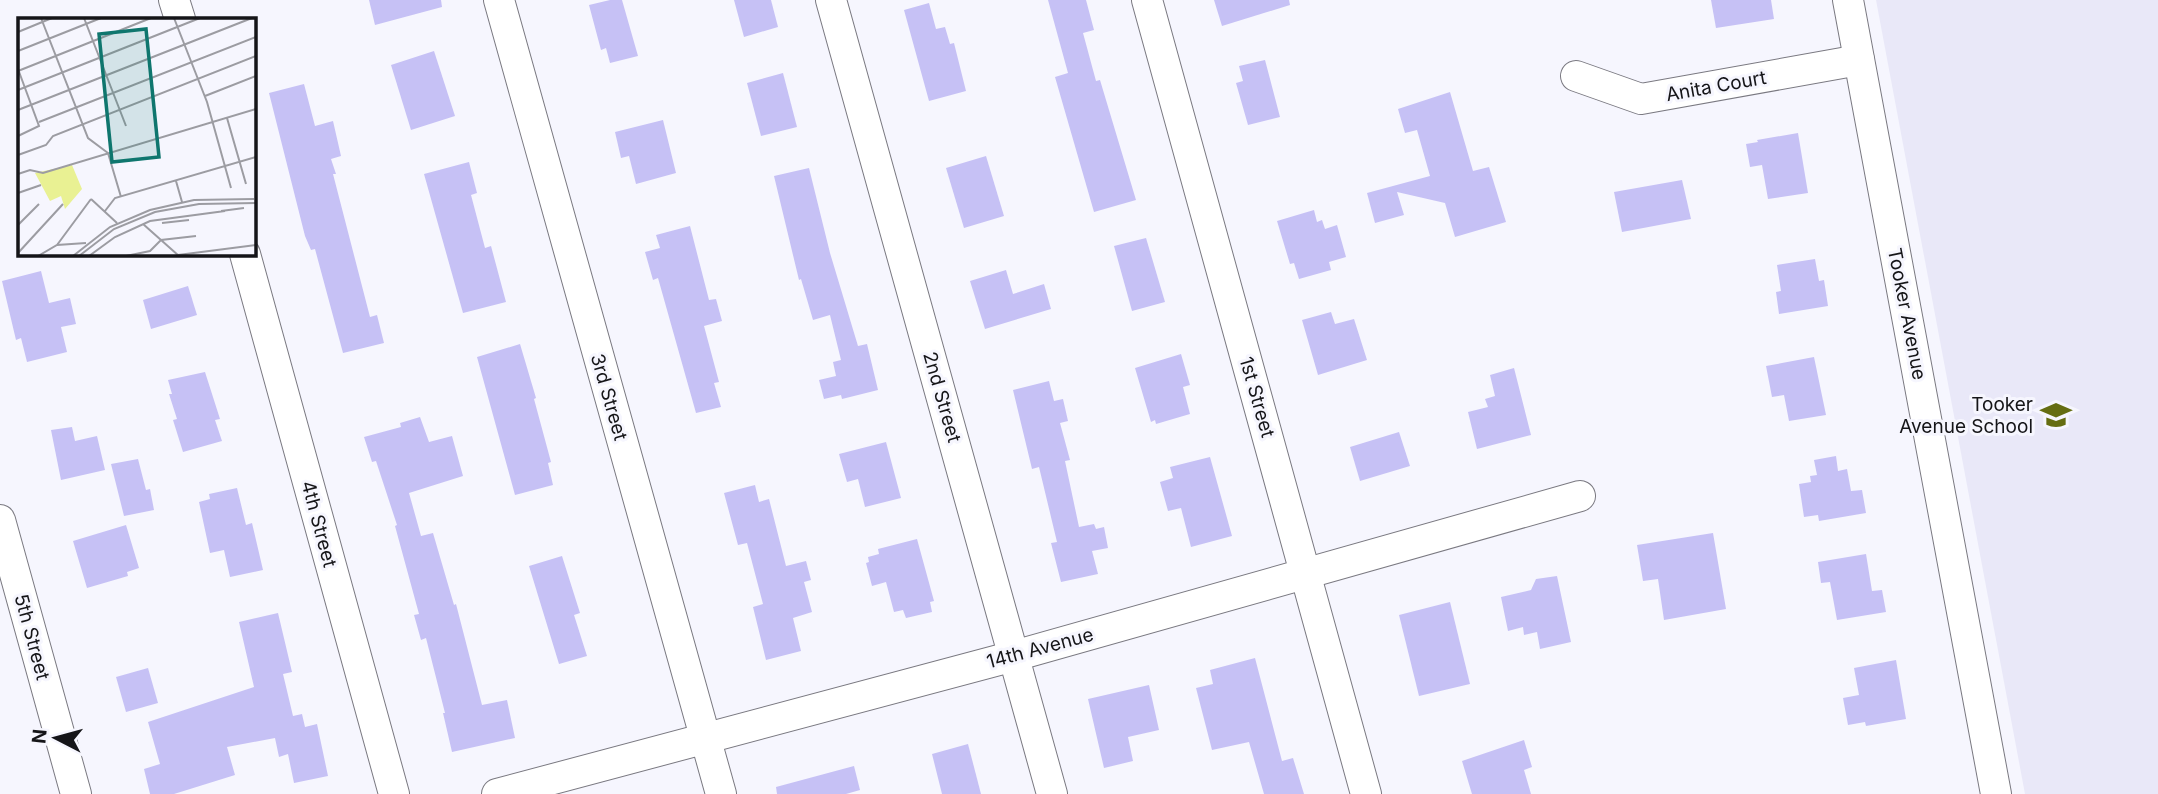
<svg xmlns="http://www.w3.org/2000/svg" width="2158" height="794" viewBox="0 0 2158 794" font-family="Inter,sans-serif">
<rect width="100%" height="100%" fill="#f6f6fe"/>
<!-- built -->
<polygon fill="#e9e8f8" points="1876,0 2158,0 2158,794 2025,794"/>
<!-- building -->
<g fill="#c6c1f5">
<polygon points="369,0 441,0 442,7 375,25"/>
<polygon points="610,0 622,0 638,56 610,63 606,48 601,50 589,5"/>
<polygon points="734,0 771,0 778,27 744,37"/>
<polygon points="1048,0 1086,0 1094,30 1083,33 1096,81 1100,80 1136,200 1094,212 1055,77 1068,73"/>
<polygon points="1214,0 1289,0 1290,5 1222,26"/>
<polygon points="1711,0 1771,0 1774,19 1716,28"/>
<polygon points="929,3 936,29 945,27 950,44 954,43 966,91 929,101 904,10"/>
<polygon points="434,51 455,116 411,130 391,65"/>
<polygon points="1265,60 1280,117 1248,125 1236,83 1243,81 1239,66"/>
<polygon points="783,73 797,127 761,136 747,83"/>
<polygon points="304,84 315,126 333,121 341,156 331,159 336,174 333,174 370,317 377,315 384,343 343,353 315,249 311,250 305,236 269,93"/>
<polygon points="1450,92 1473,171 1489,167 1506,222 1455,237 1445,203 1397,192 1404,215 1375,223 1367,193 1430,176 1417,130 1405,133 1398,109"/>
<polygon points="663,120 676,173 636,184 629,156 621,158 615,132"/>
<polygon points="1798,133 1808,193 1768,199 1762,165 1750,167 1746,144 1758,142 1757,140"/>
<polygon points="986,156 1004,216 964,228 946,168"/>
<polygon points="469,162 477,193 471,195 485,248 491,246 506,302 463,313 424,174"/>
<polygon points="809,168 830,253 858,346 867,344 878,390 842,399 841,395 824,399 819,380 836,376 833,362 841,360 830,315 813,320 801,279 799,280 774,176"/>
<polygon points="1682,180 1691,219 1622,232 1614,192"/>
<polygon points="1314,210 1317,222 1322,220 1325,229 1337,225 1346,257 1329,262 1331,270 1299,279 1294,263 1290,264 1277,221"/>
<polygon points="690,226 709,300 716,299 722,321 704,326 719,382 714,383 721,407 696,413 658,278 653,280 645,252 660,248 656,235"/>
<polygon points="1146,238 1165,302 1132,311 1114,246"/>
<polygon points="1815,259 1819,281 1824,280 1828,306 1779,314 1776,292 1781,291 1777,265"/>
<polygon points="1006,270 1013,294 1044,284 1051,309 985,329 970,281"/>
<polygon points="41,271 49,303 70,298 76,324 61,327 67,352 27,362 21,338 16,340 2,281"/>
<polygon points="188,286 197,315 151,329 143,300"/>
<polygon points="1331,312 1335,324 1354,319 1367,360 1318,375 1302,320"/>
<polygon points="520,344 536,398 534,399 551,462 548,463 553,485 515,495 477,357"/>
<polygon points="1181,354 1190,385 1183,387 1190,414 1156,424 1155,420 1151,422 1135,368"/>
<polygon points="1814,357 1826,415 1789,421 1784,395 1772,397 1766,366"/>
<polygon points="1514,368 1531,435 1477,449 1468,412 1488,407 1485,399 1495,396 1490,375"/>
<polygon points="205,372 220,419 215,420 222,441 183,452 173,420 177,419 169,394 172,394 168,380"/>
<polygon points="1049,381 1054,401 1063,399 1068,421 1060,423 1070,460 1065,461 1079,527 1094,524 1096,529 1104,527 1108,548 1092,551 1098,574 1061,582 1051,543 1057,542 1039,467 1032,469 1013,390"/>
<polygon points="420,417 429,442 452,436 463,476 409,493 421,536 433,533 454,605 456,604 482,705 507,700 515,738 452,752 443,713 445,713 426,638 421,640 414,615 419,614 395,526 397,525 376,461 372,462 364,437 401,427 400,423"/>
<polygon points="72,427 75,441 97,436 105,470 61,480 51,430"/>
<polygon points="1399,432 1410,466 1360,481 1350,447"/>
<polygon points="886,442 901,498 865,507 858,479 847,482 839,454"/>
<polygon points="1836,456 1838,471 1847,469 1851,491 1862,490 1866,513 1819,521 1818,515 1804,517 1799,484 1811,482 1810,476 1817,475 1814,460"/>
<polygon points="1210,457 1232,536 1191,547 1181,508 1168,511 1160,482 1173,478 1170,467"/>
<polygon points="138,459 146,490 150,489 154,510 124,516 111,464"/>
<polygon points="755,485 759,502 769,499 786,566 806,561 811,580 804,582 812,612 793,618 801,651 766,660 753,607 763,604 747,543 738,545 724,493"/>
<polygon points="237,488 246,525 252,523 263,570 230,577 224,550 210,553 199,502 210,499 209,494"/>
<polygon points="126,525 139,568 127,572 128,576 87,588 73,541"/>
<polygon points="1713,533 1726,609 1664,620 1658,579 1643,581 1637,545"/>
<polygon points="917,539 934,601 930,602 932,612 906,618 903,610 894,612 886,582 872,586 866,563 869,562 868,557 879,554 878,549"/>
<polygon points="1866,554 1872,591 1882,590 1886,612 1837,620 1830,582 1821,583 1818,562"/>
<polygon points="562,556 580,613 574,615 587,656 559,664 529,566"/>
<polygon points="1557,576 1571,642 1540,649 1537,632 1524,635 1523,627 1508,631 1501,597 1531,590 1536,579"/>
<polygon points="1450,602 1470,684 1419,696 1399,615"/>
<polygon points="278,613 292,672 283,674 293,716 302,714 305,727 317,724 328,776 294,783 288,754 279,757 275,738 227,747 235,775 174,794 150,794 144,769 160,764 148,722 254,687 239,622"/>
<polygon points="1255,658 1282,761 1293,758 1304,794 1264,794 1249,742 1212,750 1196,688 1213,684 1210,670"/>
<polygon points="1896,660 1906,719 1866,726 1865,722 1848,725 1843,698 1859,695 1854,668"/>
<polygon points="148,668 158,703 126,712 116,677"/>
<polygon points="1149,685 1159,730 1128,737 1133,761 1104,768 1088,699"/>
<polygon points="1524,740 1532,767 1524,770 1531,794 1472,794 1462,761"/>
<polygon points="968,744 981,794 942,794 932,754"/>
<polygon points="854,766 860,790 846,794 777,794 776,787"/>
</g>
<g fill="none" stroke-linecap="round" stroke-linejoin="round">
<!-- minor casing -->
<g stroke="#7a7981" stroke-width="32">
<g id="minor">
<polyline points="174,0 180,19"/>
<polyline points="499,0 721,794"/>
<polyline points="831,0 1052,794"/>
<polyline points="1147,0 1366,794"/>
<polyline points="1848,0 1996,794"/>
<polyline points="1576,76 1641,99 1859,60"/>
<polyline points="245,254 394,794"/>
<polyline points="0,520 76,794"/>
<polyline points="497,794 1014,656 1580,496"/>
</g>
</g>
<!-- minor -->
<use href="#minor" stroke="#fff" stroke-width="30"/>
</g>
<!-- icons -->
<defs>
<g id="school-bare" transform="scale(2.415)"><path d="M0-5L7-2L0 1L-7-2ZM-4 1L0 2.5L4 1V4Q0 6-4 4Z" fill="#656d12" stroke="#f6f6fe" stroke-width="2.5" paint-order="stroke"/></g>
</defs>
<g fill-rule="evenodd">
<use href="#school-bare" x="2056" y="415"/>
</g>
<g text-anchor="middle" dominant-baseline="central" stroke-width="6" stroke-linejoin="round" paint-order="stroke">
<!-- street labels -->
<g font-size="19" fill="#151518" stroke="#f6f6fe">
<text transform="translate(1716 86) rotate(-10)">Anita Court</text>
<text transform="translate(1907 314) rotate(79)">Tooker Avenue</text>
<text transform="translate(609 397) rotate(74)">3rd Street</text>
<text transform="translate(942 397) rotate(74)">2nd Street</text>
<text transform="translate(1257 397) rotate(74)">1st Street</text>
<text transform="translate(319 524) rotate(75)">4th Street</text>
<text transform="translate(32 637) rotate(75)">5th Street</text>
<text transform="translate(1040 648) rotate(-15)">14th Avenue</text>
</g>
<!-- poi labels -->
<g font-size="19" fill="#151518" stroke="#f6f6fe" text-anchor="end">
<text x="2033" y="404">Tooker<tspan x="2033" dy="22">Avenue School</tspan></text>
</g>
</g>
<!-- overview -->
<g transform="translate(18 18)">
<rect width="238" height="238" fill="#f6f6fe"/>
<path d="M54,147L64,171L47,191L43,178L32,183L17,155Z" fill="#e9f193"/>
<path fill="none" stroke="#9c9ca2" stroke-width="2" d="M23,0L70,120L90,135L103,179M66,0L108,108M156,0L189,84L213,170M0,14L34,0M0,33L83,0M0,53L133,0M0,72L182,0M187,78L238,58M0,92L234,0M209,100L228,166M21,104L238,19M0,118L21,108L0,51M0,137L28,127L35,118L238,38M0,156L12,152L25,155L238,91M158,163L164,184M0,175L23,167M73,181L99,205M87,193L97,180L238,139M203,193L226,190M144,205L171,202M125,206L161,238M0,207L21,186M39,227L73,181M0,235L45,186M160,237L238,227M20,238L39,227L68,225M55,238L92,209L132,192L176,182L236,181M61,238L96,211L137,194L181,186L238,185M71,238L97,219L132,203L207,193M108,238L132,233L143,222L178,218"/>
<path fill="#0f766e" fill-opacity="0.15" stroke="#0f766e" stroke-width="3.5" d="M128,11L141,139L94,144L81,16Z"/>
<rect width="238" height="238" fill="none" stroke="#151518" stroke-width="3.5"/>
</g>
<!-- north arrow -->
<g transform="translate(56 738) rotate(276)" stroke="#f6f6fe" stroke-width="5" paint-order="stroke">
<path d="M0-5L12 26L0 18L-12 26Z" fill="#151518"/>
<text y="-10" font-size="19" font-weight="bold" text-anchor="middle" fill="#151518">N</text>
</g>
</svg>
